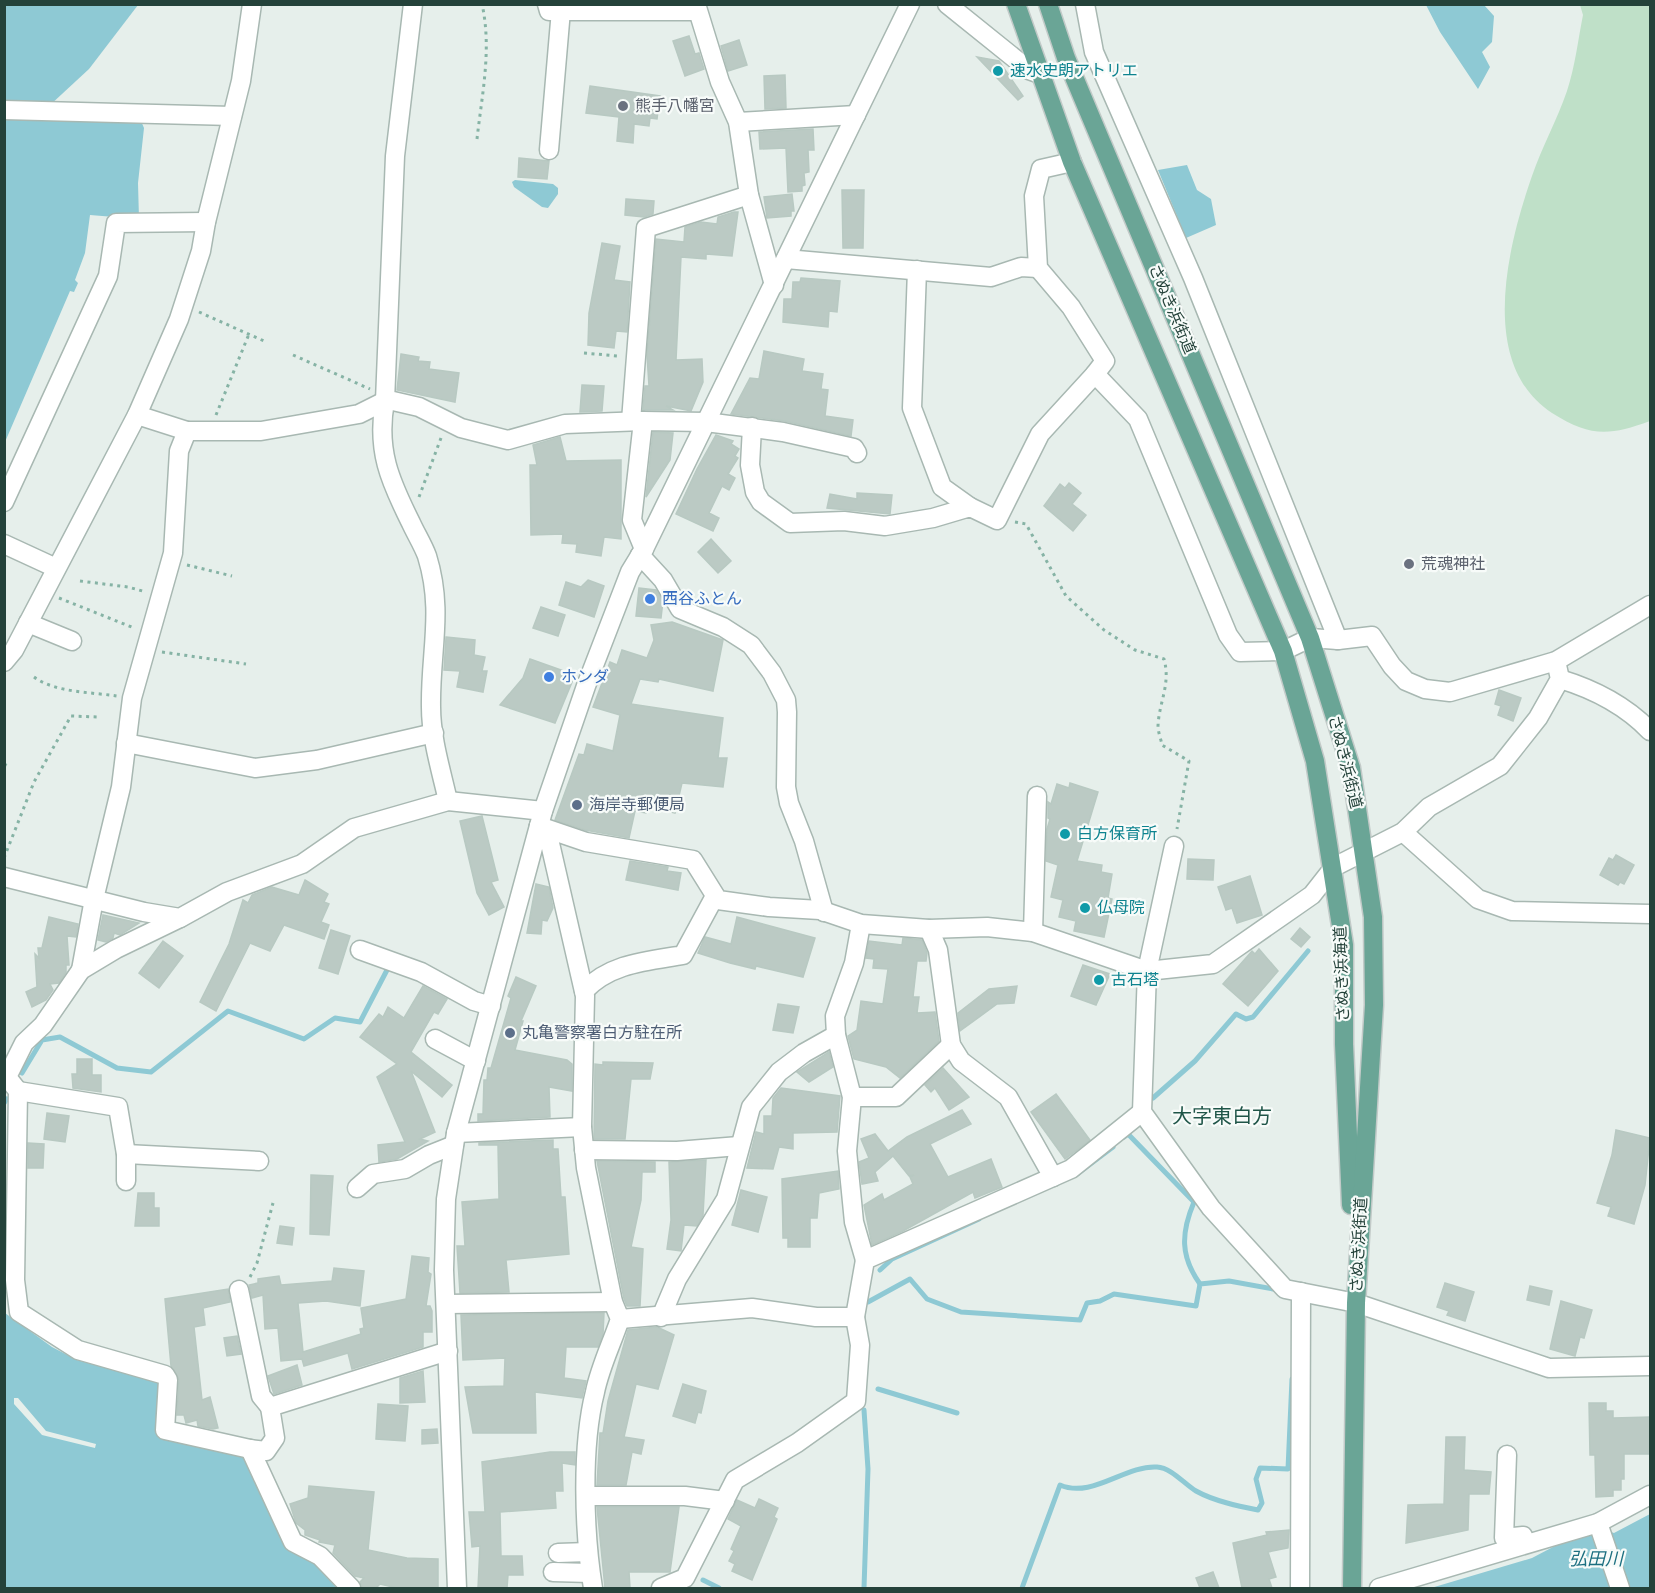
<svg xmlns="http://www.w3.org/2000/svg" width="1655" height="1593" viewBox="0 0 1655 1593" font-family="Signika,'Noto Sans JP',sans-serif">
<rect width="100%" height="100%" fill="#e6efeb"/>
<!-- green -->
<path fill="#bfe0c8" d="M1580,5H1650V421C1609,436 1590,437 1552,413C1477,364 1508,245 1532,176C1542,147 1557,120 1567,91C1575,67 1578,40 1583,15Z"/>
<!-- water -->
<g fill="#8ec9d4" fill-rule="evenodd">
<polygon points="5,5 138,5 89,69 49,106 5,104"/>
<polygon points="1426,5 1484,5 1494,16 1492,42 1482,52 1490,67 1478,89 1440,32"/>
<polygon points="5,112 141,121 144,128 138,183 139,219 90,215 85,253 75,280 78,283 74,292 70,291 5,442"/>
<polygon points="1187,165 1197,190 1211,199 1216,225 1186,238 1158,170"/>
<polygon points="515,180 553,184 558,188 558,194 548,208 542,207 514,187 512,182"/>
<path d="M5,1280V1313L52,1347L77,1360L161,1383L160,1431L244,1456L287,1546L294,1553L312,1562L337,1588H5ZM14,1398H18L46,1431L96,1444L95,1448L42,1435L14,1404Z"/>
<polygon points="1650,1514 1650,1588 1431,1588 1532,1558 1593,1526 1614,1533"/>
</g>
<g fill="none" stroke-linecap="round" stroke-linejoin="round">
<!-- stream -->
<g stroke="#8ec9d4" stroke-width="5">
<polyline points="22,1073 42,1040 60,1037 117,1068 151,1072 228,1011 304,1039 335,1018 360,1022 387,970"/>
<polyline points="1153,1098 1195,1061 1236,1014 1246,1019 1253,1017 1308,951"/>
<polyline points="4,1103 7,1099"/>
<path d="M1124,1137L1128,1134L1194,1202C1181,1233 1180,1256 1200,1284"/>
<polyline points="1077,1174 1113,1147"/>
<polyline points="880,1270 892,1259 979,1219"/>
<polyline points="868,1302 910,1279 927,1299 961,1312 1080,1320 1087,1303 1100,1301 1114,1294 1196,1306 1200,1284 1229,1281 1279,1290"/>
<polyline points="878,1389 957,1413"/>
<polyline points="703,1580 719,1588"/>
<polyline points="864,1588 868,1469 864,1410"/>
<path d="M1022,1588L1060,1485C1092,1499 1125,1465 1157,1467C1172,1468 1184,1484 1196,1491C1214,1501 1238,1506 1258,1510L1262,1503L1256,1479L1260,1468L1288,1469L1292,1379"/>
</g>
</g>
<!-- building -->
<g fill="#bbcac4" stroke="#b8c9c2" stroke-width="1.5">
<polygon points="689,36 695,54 699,53 704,69 685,76 673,41"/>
<polygon points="739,40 747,65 728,71 721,46"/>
<polygon points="977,57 999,61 1023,96 1018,100"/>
<polygon points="785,75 786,108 765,109 764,76"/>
<polygon points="590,86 660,96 657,119 650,118 649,126 634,124 633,143 617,141 619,117 586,113"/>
<polygon points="813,129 814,150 808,150 809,172 804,173 805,185 802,186 802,191 788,192 786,148 760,149 759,132"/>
<polygon points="519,158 549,161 547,179 518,177"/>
<polygon points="842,190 864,190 863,248 843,248"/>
<polygon points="792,194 794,211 791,211 791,216 767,218 764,197"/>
<polygon points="626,199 654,201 653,214 644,217 625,215"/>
<polygon points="734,212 738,212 732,256 706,254 706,259 681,257 676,360 702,359 703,382 691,411 666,406 673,410 643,410 645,386 649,386 647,355 656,239 684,242 685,227 701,222 717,224 718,217"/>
<polygon points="602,243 620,246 614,280 630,282 627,332 616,331 614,348 588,345 589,313"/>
<polygon points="801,278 840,281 837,312 829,311 828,327 783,322 784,299 792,299 793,282 800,282"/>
<polygon points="764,351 804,359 802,371 823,374 821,389 828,390 825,416 853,420 851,436 785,421 731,414 750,378 759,379"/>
<polygon points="401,354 419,357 418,361 430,362 429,369 459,373 455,402 397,390"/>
<polygon points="582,385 604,386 602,411 580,412"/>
<polygon points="653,432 673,433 670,460 646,497"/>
<polygon points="716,435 733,441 731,444 739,449 735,456 738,458 728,474 735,478 729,490 722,486 709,513 719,518 713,531 676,514 697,469"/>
<polygon points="560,437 566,461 621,460 621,539 604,537 601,556 576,552 577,544 562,543 563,534 531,535 530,465 537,465 533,445"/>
<polygon points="1069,483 1081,493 1072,504 1086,515 1073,531 1044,506 1060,484 1065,488"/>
<polygon points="857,493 892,495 890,514 827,508 830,494 857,499"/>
<polygon points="711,539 731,561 718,573 698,552"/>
<polygon points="588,580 604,586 594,617 559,605 566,582 581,587"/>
<polygon points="639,588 656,590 663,601 661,618 636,616"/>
<polygon points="541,607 565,615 558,636 533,628"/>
<polygon points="672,622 723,640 713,691 659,679 658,682 640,679 631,704 723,718 718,758 727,758 723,787 682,783 675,813 648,806 646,813 635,811 629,838 585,830 555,820 579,754 584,755 587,744 613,751 620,715 593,707 610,662 617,665 622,650 647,658 654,640 651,625"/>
<polygon points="446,637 475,640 474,655 485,657 482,671 487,671 483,692 457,687 460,671 444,670"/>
<polygon points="530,659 575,675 555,723 500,705 523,678"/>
<polygon points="1499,690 1521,698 1513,721 1498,715 1501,706 1495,704"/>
<polygon points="1070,783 1098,792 1077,861 1102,865 1101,872 1112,874 1108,898 1112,899 1104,937 1074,931 1076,921 1059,917 1063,900 1051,897 1058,865 1046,861 1047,829 1050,819 1048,818 1048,802 1051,804 1057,784 1069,788"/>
<polygon points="482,816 498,880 491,882 504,907 489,915 477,893 460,821"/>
<polygon points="1616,855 1634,865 1624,884 1620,882 1618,885 1600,875 1609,858 1613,860"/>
<polygon points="1188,859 1214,860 1213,880 1187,879"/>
<polygon points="630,861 668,867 667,871 681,873 678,890 626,880"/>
<polygon points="1250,876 1262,915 1237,923 1232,908 1226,910 1218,887"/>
<polygon points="305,880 328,894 324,902 329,904 321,922 329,925 324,939 284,925 270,951 250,943 216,1011 200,1002 229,944 243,900 248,903 252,895 272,887 299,895"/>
<polygon points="536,884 549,887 553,908 547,921 542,920 541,934 527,933"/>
<polygon points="103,915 139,923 120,935 114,933 113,938 106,942 98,940"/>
<polygon points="49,917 78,924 76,937 67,936 69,965 66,965 66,972 59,983 50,984 53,990 46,1000 32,1007 26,992 37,987 35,954 39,958 38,948 42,948"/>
<polygon points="737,917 815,938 803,977 756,966 755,969 730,963 698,953 705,937 731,944"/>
<polygon points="1300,928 1310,937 1301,947 1291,939"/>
<polygon points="331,930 350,936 338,974 319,968"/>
<polygon points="903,938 922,940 927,953 926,961 917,961 913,997 919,997 917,1013 935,1012 939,1041 900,1078 886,1067 854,1059 848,1036 857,1030 861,1001 883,1004 888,969 873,968 874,959 866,958 869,941 902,945"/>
<polygon points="163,941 183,956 159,988 139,973"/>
<polygon points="1259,949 1278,971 1248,1006 1223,984 1252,951 1255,954"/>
<polygon points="1083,965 1110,974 1096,1005 1071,996"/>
<polygon points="516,977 536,986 521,1021 523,1021 515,1050 567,1060 572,1064 572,1091 549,1087 550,1117 478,1121 478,1114 483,1114 484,1080 487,1080 488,1068 491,1068 511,998 508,996"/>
<polygon points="423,986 447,999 438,1014 434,1012 411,1052 452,1085 442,1097 411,1071 435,1132 420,1139 428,1141 397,1159 379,1162 378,1145 405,1142 377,1077 397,1064 360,1037 379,1014 383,1017 388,1007 404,1018"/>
<polygon points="1017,986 1014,1003 997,1004 960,1031 958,1013 989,989"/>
<polygon points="778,1004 799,1007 793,1033 773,1030"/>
<polygon points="829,1052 833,1067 809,1082 797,1072"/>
<polygon points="77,1059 92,1059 92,1075 101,1075 101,1092 73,1088 72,1074 77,1074"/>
<polygon points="603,1062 653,1063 650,1079 631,1079 625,1139 594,1139 595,1064 603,1065"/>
<polygon points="943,1068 969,1097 949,1110 935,1088 931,1092 925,1085"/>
<polygon points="781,1088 840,1096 837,1132 793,1133 793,1149 779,1147 773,1169 747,1168 756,1132 764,1134 764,1116 772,1116 773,1098"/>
<polygon points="1056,1094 1090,1140 1065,1159 1031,1112"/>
<polygon points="962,1110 971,1124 930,1144 948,1177 991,1159 1002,1187 975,1198 973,1192 903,1231 872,1245 864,1205 882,1194 884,1200 913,1184 910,1177 914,1175 909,1176 893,1156 875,1172 878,1181 862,1184 859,1162 869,1158 861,1139 875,1134 888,1151 907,1137"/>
<polygon points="47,1113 69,1116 65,1142 44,1139"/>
<polygon points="1616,1130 1650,1138 1645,1185 1634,1224 1608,1216 1611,1207 1597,1203 1612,1155"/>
<polygon points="553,1140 553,1149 558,1149 561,1197 565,1197 569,1254 506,1260 509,1292 460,1293 457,1246 465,1246 462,1202 499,1199 498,1145 479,1145 479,1143"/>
<polygon points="28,1143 44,1144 43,1168 28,1168"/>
<polygon points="706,1160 703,1215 697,1226 684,1225 681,1251 667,1249 671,1220 669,1162"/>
<polygon points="597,1161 655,1162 655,1172 642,1172 641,1200 631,1247 643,1249 640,1306 627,1306 624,1299"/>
<polygon points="838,1171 839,1189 819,1193 817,1218 810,1218 810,1247 788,1247 788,1238 783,1238 782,1179"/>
<polygon points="311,1175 333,1176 329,1235 310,1234"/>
<polygon points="741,1190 767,1197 758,1232 732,1225"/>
<polygon points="138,1193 154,1193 154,1208 159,1208 159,1226 135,1226"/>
<polygon points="280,1226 294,1228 292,1245 277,1243"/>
<polygon points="412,1256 429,1258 428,1272 431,1274 426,1306 430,1306 432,1311 432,1332 423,1332 423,1347 352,1369 348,1353 304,1366 302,1359 281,1361 278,1328 265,1329 263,1295 252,1298 249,1285 258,1283 258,1279 279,1276 281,1285 332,1281 334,1268 364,1271 360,1306 326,1301 298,1303 303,1352 361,1334 360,1329 364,1328 361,1308 406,1299"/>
<polygon points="1445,1283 1474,1292 1465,1321 1447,1315 1449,1311 1437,1307"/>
<polygon points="1530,1286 1552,1291 1549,1305 1527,1300"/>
<polygon points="228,1289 230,1302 203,1308 205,1325 194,1327 202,1400 210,1397 218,1428 213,1429 198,1426 197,1420 186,1423 184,1415 177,1415 179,1380 171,1366 165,1299"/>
<polygon points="1561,1301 1592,1310 1584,1338 1580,1337 1575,1356 1550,1349"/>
<polygon points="604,1313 603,1334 598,1347 566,1347 564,1378 586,1381 582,1398 535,1392 536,1433 473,1433 465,1387 504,1386 505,1358 463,1360 461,1315"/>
<polygon points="657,1327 674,1335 658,1389 636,1384 624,1437 644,1440 641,1454 632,1452 626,1485 597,1485 600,1433 603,1433 608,1401 628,1330"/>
<polygon points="237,1336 241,1354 227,1356 224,1338"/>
<polygon points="297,1365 302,1385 274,1394 268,1376"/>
<polygon points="423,1371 425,1402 400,1403 400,1378"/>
<polygon points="683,1384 706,1391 701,1413 698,1412 695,1423 673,1416"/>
<polygon points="1589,1403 1606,1403 1606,1411 1613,1411 1613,1418 1650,1417 1650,1454 1624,1454 1624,1479 1621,1479 1621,1490 1613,1490 1613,1496 1596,1497 1595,1455 1590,1455"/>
<polygon points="378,1404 408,1406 405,1441 376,1439"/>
<polygon points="437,1429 438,1443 422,1444 422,1430"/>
<polygon points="1446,1437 1465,1437 1464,1470 1491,1472 1489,1494 1469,1494 1468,1530 1406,1543 1408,1505 1444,1504"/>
<polygon points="550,1452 575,1452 575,1465 562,1463 563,1491 555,1491 556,1508 500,1512 501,1556 522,1556 523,1575 508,1575 507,1588 478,1588 480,1546 472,1547 469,1512 485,1512 482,1462"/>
<polygon points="309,1486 374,1492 368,1550 407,1558 438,1559 438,1588 397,1588 380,1584 376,1588 362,1588 360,1582 364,1578 355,1576 333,1553 335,1545 319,1542 320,1540 305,1535 305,1530 296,1523 290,1504 308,1498"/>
<polygon points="759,1499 778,1508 774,1517 777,1519 752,1580 732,1571 735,1564 729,1561 734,1551 731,1549 741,1526 728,1519 737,1500 755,1508"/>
<polygon points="597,1507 679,1507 670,1572 629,1572 630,1588 605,1588"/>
<polygon points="1289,1530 1288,1548 1268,1552 1276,1577 1269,1579 1272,1588 1242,1588 1233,1543 1267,1535 1266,1532"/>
<polygon points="1213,1572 1219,1588 1200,1588 1196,1578"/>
</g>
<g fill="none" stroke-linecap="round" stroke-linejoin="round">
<!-- minor casing -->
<g stroke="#a8b8b2" stroke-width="21">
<g id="minor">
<path d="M413,4L395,156L385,401C376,450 390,481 411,523C416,534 423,545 427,556C444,611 430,652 431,707C431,738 441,770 448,801"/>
<polyline points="547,4 549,11 697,11"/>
<polyline points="696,4 720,82 738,122 749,195 774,285"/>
<polyline points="947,4 1029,70 1043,75"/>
<polyline points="1085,4 1094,52 1193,278 1338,640"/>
<polyline points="4,110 232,116"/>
<polyline points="738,122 856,115"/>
<polyline points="549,150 561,10"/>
<polyline points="1072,162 1041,169 1034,196 1038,268 1071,307 1105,361 1095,374 1138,419 1228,635 1240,652 1283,651 1310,638 1338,640 1372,636 1392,666 1406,681 1425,689 1450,692 1556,661 1650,605"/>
<polyline points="786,259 991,277 1021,267 1038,268"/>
<polyline points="917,270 912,408 942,487 970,507"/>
<polyline points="137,415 187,431"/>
<polyline points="631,421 646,228 749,195"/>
<polyline points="643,421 632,520 644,549"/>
<polyline points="752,427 750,465 755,492 761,502 790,523 844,521 885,526 933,518 970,507 997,520 1040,434 1095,374"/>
<polyline points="4,502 108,276 116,223 206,222"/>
<polyline points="4,544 56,568"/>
<polyline points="640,555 663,580 680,609 723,627 751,645 772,673 786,700 787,712 786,787 789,803 804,841 824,912"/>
<polyline points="28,623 72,641"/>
<polyline points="4,662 14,650 137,415 179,319 201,251 206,222 241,81 252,4"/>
<path d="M1560,679C1593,689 1626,706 1650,731"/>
<polyline points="126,743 255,768 317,760 434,733"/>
<polyline points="539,826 586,842 693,860 718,900 769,907 820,910 861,924 929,929 987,927 1033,932 1147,971 1213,964 1312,895 1334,867 1403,832 1429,807 1500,766 1538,718 1560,679 1556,661"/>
<path d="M539,826L549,839L585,996L582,1127L586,1168L613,1302L620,1319C612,1343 600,1367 595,1392C581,1447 584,1533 593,1588"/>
<polyline points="1403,832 1478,899 1512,911 1650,914"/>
<polyline points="1174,846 1147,971 1142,1112 1211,1208 1285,1289 1356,1303 1549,1368 1650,1366"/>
<polyline points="4,877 144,912 180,918 227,892 302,864 354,828 448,801 543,811"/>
<polyline points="180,918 116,949 81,970 43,1025 24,1043 7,1077 18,1091 15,1280 19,1312 78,1350 165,1375 168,1380 165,1430 250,1449"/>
<polyline points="929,929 938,950 951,1045 961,1061 1008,1097 1053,1177"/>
<polyline points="1033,932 1037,796"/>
<polyline points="360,950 421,972 474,1001 491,1006"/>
<polyline points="81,970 94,899 121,787 132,698 173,553 179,451 187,431 261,431 359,414 385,401 393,401 419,407 461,428 508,440 565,424 643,421 706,422 783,432 854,448 857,453"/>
<path d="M584,991C610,963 648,961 683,955L715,896"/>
<polyline points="836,1035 852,1097 847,1151 854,1222 865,1260"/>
<polyline points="435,1039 476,1061"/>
<polyline points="18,1091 118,1107 126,1154 126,1181"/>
<polyline points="852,1097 896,1097 951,1045"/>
<polyline points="456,1133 582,1127"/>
<polyline points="584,1150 677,1151 739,1146"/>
<polyline points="126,1154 259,1161"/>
<polyline points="357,1188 373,1174 405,1169 429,1155 454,1145"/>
<polyline points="239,1290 261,1396 270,1407"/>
<polyline points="446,1304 613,1302"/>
<polyline points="661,1317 677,1279 726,1199 751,1107 779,1072 804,1053 836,1035 835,1016 854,963 861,924"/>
<polyline points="620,1319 752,1308 816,1317 855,1317 865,1260 1071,1169 1142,1112"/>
<polyline points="1507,1455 1504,1538 1523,1536 1526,1543"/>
<polyline points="587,1496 685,1496 725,1501"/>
<polyline points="1598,1523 1620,1588"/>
<polyline points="558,1553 588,1552"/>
<polyline points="553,1572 590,1573"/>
<polyline points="351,1588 320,1556 293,1542 250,1449 266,1451 275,1438 270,1407 448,1351"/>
<polyline points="457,1588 444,1270 446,1199 456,1133 543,811 586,686 630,572 644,549 910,4"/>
<polyline points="661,1588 685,1578 735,1480 797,1443 856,1401 860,1345 855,1317"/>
<polyline points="1300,1588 1301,1292"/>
<polyline points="1379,1588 1598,1523 1650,1495"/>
</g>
</g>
<!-- major casing -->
<g stroke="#c2cac8" stroke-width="21">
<g id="major">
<polyline points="1016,4 1072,162 1283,651 1315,761 1344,945 1344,1044 1351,1205"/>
<polyline points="1048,4 1066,58 1310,638 1351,768 1373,917 1374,1005 1356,1303 1352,1588"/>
</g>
</g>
<!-- path -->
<g stroke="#86b3a5" stroke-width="3" stroke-dasharray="3 4.5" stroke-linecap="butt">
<path d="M477,139C482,94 492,49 482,4"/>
<polyline points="199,312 264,341"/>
<polyline points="584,353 618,356"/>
<polyline points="293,355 370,389"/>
<polyline points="216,415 249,334"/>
<polyline points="419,497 441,438"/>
<path d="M1015,522L1026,524L1066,596L1104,630L1135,650L1164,659C1171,684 1159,702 1158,726C1158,732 1161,739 1162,745L1189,761L1177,829"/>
<polyline points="187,565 232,576"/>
<polyline points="80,581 128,587 146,592"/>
<polyline points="59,598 134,628"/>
<polyline points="162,652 246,664"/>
<path d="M34,677C56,693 91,692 117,696"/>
<polyline points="4,764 8,766"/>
<polyline points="4,858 34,782 71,716 97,717"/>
<polyline points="250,1277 257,1263 273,1203"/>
</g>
<!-- minor -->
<use href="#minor" stroke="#fff" stroke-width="18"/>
<!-- major -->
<use href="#major" stroke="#6aa596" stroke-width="18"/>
</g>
<!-- markers -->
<g fill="#0f9aa8" stroke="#f7fbf9" stroke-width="2">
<circle cx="998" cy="71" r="6"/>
<circle cx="1065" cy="834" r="6"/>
<circle cx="1085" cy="908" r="6"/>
<circle cx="1099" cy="980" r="6"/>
</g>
<g fill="#6b7280" stroke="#f7fbf9" stroke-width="2">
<circle cx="623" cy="106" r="6"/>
<circle cx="1409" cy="564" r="6"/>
</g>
<g fill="#3f7fe0" stroke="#f7fbf9" stroke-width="2">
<circle cx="650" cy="599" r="6"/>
<circle cx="549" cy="677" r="6"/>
</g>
<g fill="#5c6f8a" stroke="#f7fbf9" stroke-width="2">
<circle cx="577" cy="805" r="6"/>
<circle cx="510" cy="1033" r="6"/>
</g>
<g text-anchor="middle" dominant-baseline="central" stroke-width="4.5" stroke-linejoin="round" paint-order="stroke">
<!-- culture labels -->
<g font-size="16" fill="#0d838f" stroke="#f7fbf9" text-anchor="start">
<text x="1010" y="71">速水史朗アトリエ</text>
<text x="1077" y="834">白方保育所</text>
<text x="1097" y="908">仏母院</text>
<text x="1111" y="980">古石塔</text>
</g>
<!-- worship labels -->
<g font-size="16" fill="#5b616d" stroke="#f7fbf9" text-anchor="start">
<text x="635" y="106">熊手八幡宮</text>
<text x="1421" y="564">荒魂神社</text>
</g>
<!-- street labels -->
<g font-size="16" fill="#24423a" stroke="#f7fbf9">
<text transform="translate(1172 309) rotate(67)">さぬき浜街道</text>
<text transform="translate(1345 762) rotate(76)">さぬき浜街道</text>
<text transform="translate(1342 974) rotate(-92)">さぬき浜海道</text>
<text transform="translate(1359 1245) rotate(-87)">さぬき浜街道</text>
</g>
<!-- shop labels -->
<g font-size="16" fill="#366cbe" stroke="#f7fbf9" text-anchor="start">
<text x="662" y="599">西谷ふとん</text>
<text x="561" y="677">ホンダ</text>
</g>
<!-- service labels -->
<g font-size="16" fill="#4e5e75" stroke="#f7fbf9" text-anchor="start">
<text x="589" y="805">海岸寺郵便局</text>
<text x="522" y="1033">丸亀警察署白方駐在所</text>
</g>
<!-- water labels -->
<g font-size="18" font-style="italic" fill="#1c6f80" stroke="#f7fbf9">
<text x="1596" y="1559">弘田川</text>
</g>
<!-- quarter labels -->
<g font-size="20" fill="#1f5548" stroke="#f7fbf9">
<text x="1222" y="1116">大字東白方</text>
</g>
</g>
<!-- border -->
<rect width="1655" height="1593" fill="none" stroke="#24423a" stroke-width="12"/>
</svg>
